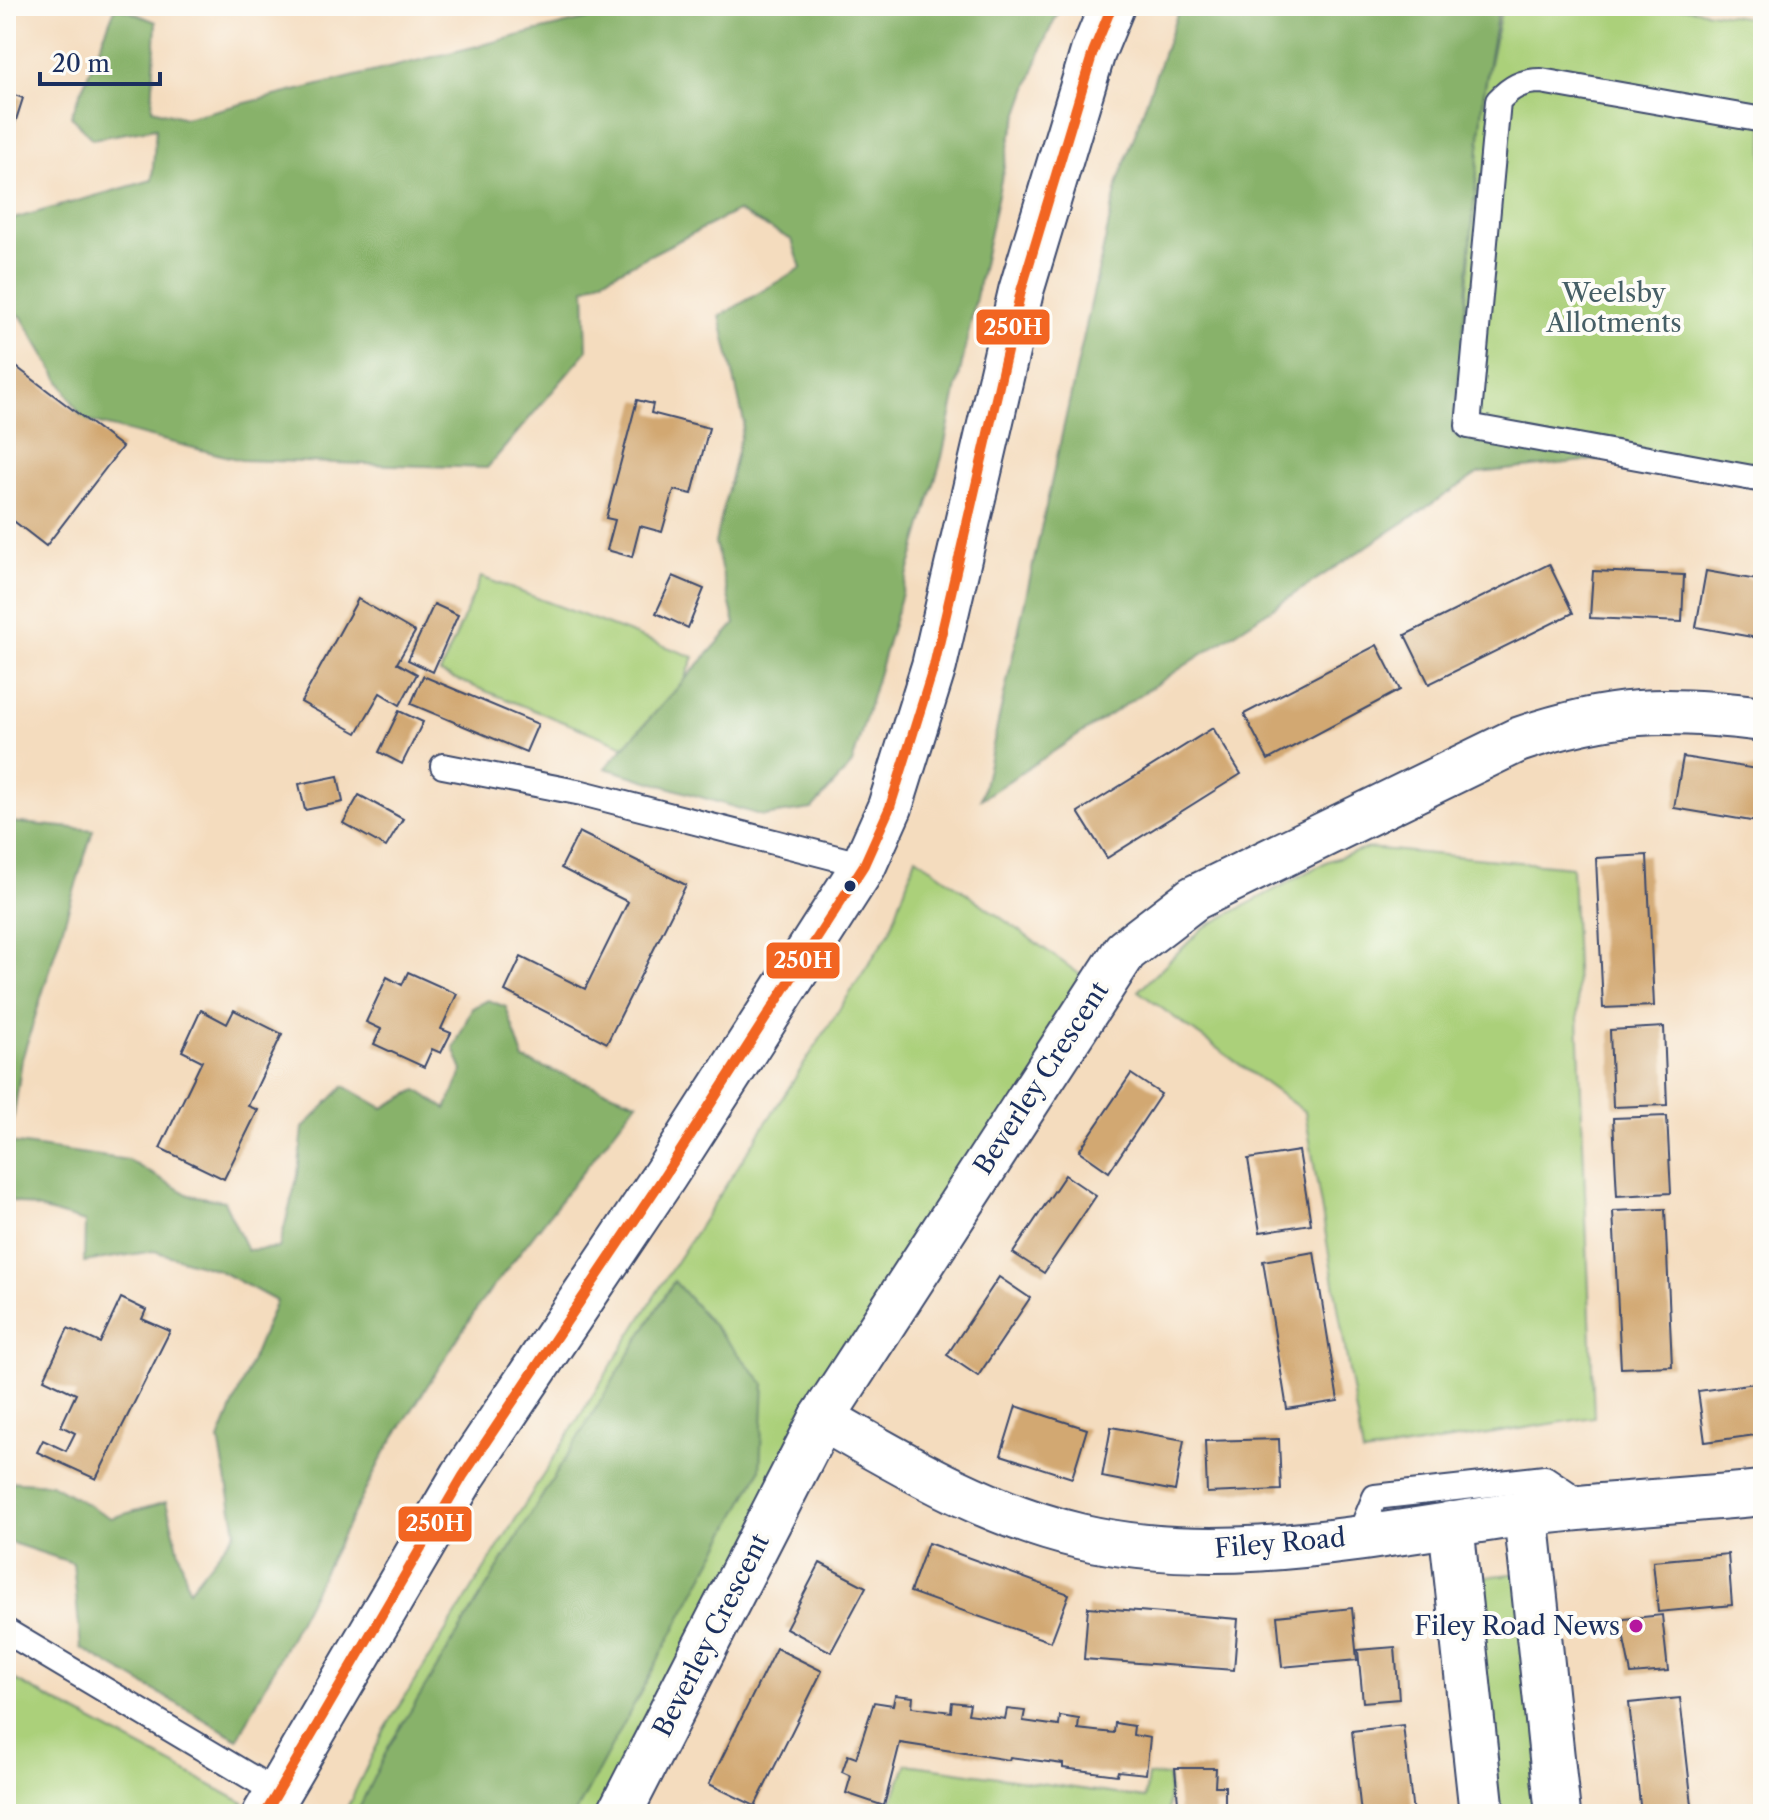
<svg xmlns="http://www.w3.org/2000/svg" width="1769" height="1820" viewBox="0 0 1769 1820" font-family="'Libre Caslon Text',serif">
<rect width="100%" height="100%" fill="#fdfcf7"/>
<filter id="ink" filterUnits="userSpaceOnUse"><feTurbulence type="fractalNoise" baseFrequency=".0125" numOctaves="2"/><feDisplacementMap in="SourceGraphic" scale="16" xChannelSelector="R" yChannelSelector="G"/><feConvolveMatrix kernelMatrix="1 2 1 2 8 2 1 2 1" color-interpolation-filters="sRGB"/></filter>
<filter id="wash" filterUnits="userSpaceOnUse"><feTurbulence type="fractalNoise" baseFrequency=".006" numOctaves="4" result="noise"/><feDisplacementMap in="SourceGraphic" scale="32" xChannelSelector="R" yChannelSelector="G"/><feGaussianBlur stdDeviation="1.8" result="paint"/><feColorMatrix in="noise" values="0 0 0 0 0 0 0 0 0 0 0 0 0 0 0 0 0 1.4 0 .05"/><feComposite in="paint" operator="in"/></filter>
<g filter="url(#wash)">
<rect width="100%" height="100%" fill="#f4dcbe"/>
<!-- green -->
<g fill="#abd07a" stroke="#63806c" stroke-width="2">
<polygon points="1502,6 1672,6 1763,20 1763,487 1454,434 1484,92"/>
<polygon points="481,577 694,657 652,757 440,673"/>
<polygon points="1368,848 1572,867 1594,1417 1363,1454 1305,1112 1138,991 1203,928 1328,861"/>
<polygon points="916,857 1092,983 605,1814 344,1814 385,1729 664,1281 890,931"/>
<polygon points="1521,1573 1547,1814 1500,1814 1474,1578"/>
<polygon points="6,1675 244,1803 238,1814 6,1814"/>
<polygon points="907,1764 1145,1798 1148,1775 1169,1776 1168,1814 886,1814"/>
</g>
<!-- forest -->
<g fill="#88b26a" stroke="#527064" stroke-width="2">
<polygon points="116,6 156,22 152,109 185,118 623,10 621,6 1061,6 1045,40 1010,138 942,457 852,764 812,809 763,816 605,768 735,624 715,543 744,422 720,316 801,268 792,240 737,211 585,288 587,351 487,468 241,460 83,420 21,316 6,308 6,221 152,180 156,128 92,139 71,116"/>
<polygon points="1180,6 1499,6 1484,92 1454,434 1611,458 1479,473 981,799 1118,182"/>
<polygon points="10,822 93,830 22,1059 10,1143 128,1160 189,1195 224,1201 247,1250 279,1248 298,1174 303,1128 344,1086 383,1108 417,1090 446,1109 463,1071 454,1048 472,1008 488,1000 506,1007 524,1060 637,1102 479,1305 385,1452 238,1739 81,1648 73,1563 6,1541 6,1481 51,1484 111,1518 166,1502 189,1590 236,1531 219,1440 276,1301 218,1270 154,1251 84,1262 85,1222 6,1199 6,835"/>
<polygon points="674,1281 764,1383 760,1471 575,1814 356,1814 389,1746"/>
</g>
<g id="blocks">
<!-- building -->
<g fill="#d2a872">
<polygon points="6,92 23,98 7,148 6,148"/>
<polygon points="6,359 122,447 46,546 6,515"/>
<polygon points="637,400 653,404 651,413 709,428 692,494 674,490 662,532 640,526 632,557 607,550 615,520 606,518"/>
<polygon points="1549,564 1573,613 1429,684 1405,635"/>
<polygon points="1593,571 1684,575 1682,622 1590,618"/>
<polygon points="1706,571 1763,581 1763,639 1696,627"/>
<polygon points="673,576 704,589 688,628 656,613"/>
<polygon points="358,599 415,632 397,663 417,674 400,705 380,693 357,733 301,702"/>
<polygon points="434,604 458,615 433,672 408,660"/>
<polygon points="1377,645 1400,690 1268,760 1244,714"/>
<polygon points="423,676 538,724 526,752 411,704"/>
<polygon points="399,711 423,722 402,764 379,752"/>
<polygon points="1213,728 1241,774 1107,858 1078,812"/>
<polygon points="1683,757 1763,770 1763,823 1674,808"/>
<polygon points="338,776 343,802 305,810 299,784"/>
<polygon points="359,795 403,819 386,847 343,823"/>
<polygon points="579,832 686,885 607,1043 505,991 521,957 585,989 628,902 561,868"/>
<polygon points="1647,855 1654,1006 1603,1008 1596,858"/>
<polygon points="408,972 457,994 441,1029 451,1033 441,1053 432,1049 424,1067 374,1044 381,1029 366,1022 387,977 402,985"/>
<polygon points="201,1010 227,1024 234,1010 282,1034 248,1106 258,1110 224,1179 160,1148 202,1061 182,1051"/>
<polygon points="1664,1027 1667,1105 1613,1107 1610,1030"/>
<polygon points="1131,1074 1161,1094 1109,1172 1079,1151"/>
<polygon points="1667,1116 1671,1193 1617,1196 1613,1118"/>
<polygon points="1299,1151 1311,1224 1260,1232 1248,1159"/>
<polygon points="1065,1175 1096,1196 1044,1273 1013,1253"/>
<polygon points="1665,1209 1672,1366 1621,1368 1613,1211"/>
<polygon points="1314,1252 1338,1401 1287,1409 1263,1261"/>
<polygon points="999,1277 1030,1298 978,1376 947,1355"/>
<polygon points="121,1298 146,1310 142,1319 170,1331 96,1479 37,1452 43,1440 66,1451 75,1433 61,1426 76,1394 44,1379 68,1328 100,1343"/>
<polygon points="1763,1382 1763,1434 1705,1442 1698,1391"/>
<polygon points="1016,1406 1087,1429 1072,1478 1001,1455"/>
<polygon points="1111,1427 1184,1440 1175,1491 1102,1477"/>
<polygon points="1279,1439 1281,1490 1207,1493 1205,1441"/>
<polygon points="928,1543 1069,1594 1051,1642 910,1592"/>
<polygon points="1728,1554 1732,1605 1658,1612 1653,1561"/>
<polygon points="820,1563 866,1587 831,1652 786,1628"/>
<polygon points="1088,1607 1238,1619 1234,1670 1084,1659"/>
<polygon points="1352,1608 1357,1660 1282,1667 1277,1616"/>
<polygon points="1662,1615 1668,1671 1631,1674 1621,1624 1624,1619"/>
<polygon points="1395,1647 1399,1699 1363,1702 1358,1650"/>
<polygon points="776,1648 822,1671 755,1806 709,1784"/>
<polygon points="895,1695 913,1697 912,1707 951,1712 952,1702 970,1704 968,1714 1005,1719 1007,1709 1025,1711 1023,1721 1059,1726 1060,1716 1079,1719 1078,1729 1095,1731 1114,1733 1115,1723 1134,1726 1133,1735 1150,1738 1146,1774 1118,1771 1117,1775 1063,1768 1063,1764 1010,1757 1009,1760 900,1743 884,1806 846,1793 851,1776 842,1772 848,1755 856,1758 874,1702 893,1705"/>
<polygon points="1680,1698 1693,1814 1641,1814 1629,1703"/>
<polygon points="1403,1725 1413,1814 1361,1814 1352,1731"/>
<polygon points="1175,1768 1216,1768 1215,1786 1225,1786 1225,1805 1215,1805 1215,1814 1179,1814"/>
</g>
</g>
</g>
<g filter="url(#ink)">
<use href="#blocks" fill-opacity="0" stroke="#3c496c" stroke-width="2"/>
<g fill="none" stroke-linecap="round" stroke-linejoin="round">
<!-- service casing -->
<g stroke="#3c496c" stroke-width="28">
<g id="service">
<path d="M1763,120L1541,81C1522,81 1511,87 1498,101L1468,426L1763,480"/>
<polyline points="443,766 582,793 864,865"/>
<polyline points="1359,1536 1375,1497 1545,1478 1585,1505"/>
<polyline points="6,1631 276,1792"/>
</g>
</g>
<!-- minor casing -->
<g stroke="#3c496c" stroke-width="48">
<g id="minor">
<path d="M822,1418C904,1465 985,1514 1079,1536C1226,1570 1376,1534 1522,1514C1602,1504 1683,1501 1763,1493"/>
<polyline points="1526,1514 1558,1814"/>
<polyline points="1451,1524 1482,1814"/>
<path d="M619,1814L822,1418L1125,951L1194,898L1518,740C1611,708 1666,707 1763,719"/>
</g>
</g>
<!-- primary casing -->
<g stroke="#3c496c" stroke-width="48">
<polyline id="primary" points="265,1814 463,1476 665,1175 864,865 890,807 934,666 1021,291 1093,52 1112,6"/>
</g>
<!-- service -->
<use href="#service" stroke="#fff" stroke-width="24"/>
<!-- minor -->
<use href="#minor" stroke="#fff" stroke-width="44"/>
<!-- primary -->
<use href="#primary" stroke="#fff" stroke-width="44"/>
<!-- bus-1 casing -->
<g stroke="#fdfcf7" stroke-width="16">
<polyline id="bus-1" points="265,1814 463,1476 665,1175 864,865 890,807 934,666 1021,291 1093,52 1112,6"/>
</g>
<!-- bus-1 -->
<use href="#bus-1" stroke="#f26522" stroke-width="10"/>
</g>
</g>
<!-- markers -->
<circle fill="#1b2f5e" stroke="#fdfcf7" stroke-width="3" cx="850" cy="886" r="7"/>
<circle fill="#b5179e" stroke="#fdfcf7" stroke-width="3" cx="1636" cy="1626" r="8"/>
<g text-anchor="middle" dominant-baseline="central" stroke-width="8" stroke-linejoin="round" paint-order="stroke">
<!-- park labels -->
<g font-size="26" fill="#465f66" stroke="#fdfcf7">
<text x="1614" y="293">Weelsby<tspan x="1614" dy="30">Allotments</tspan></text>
</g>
<!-- street labels -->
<g font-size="26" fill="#1b2f5e" stroke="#fdfcf7">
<text transform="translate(1041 1078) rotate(-57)">Beverley Crescent</text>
<text transform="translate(1280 1543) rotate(-5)">Filey Road</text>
<text transform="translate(711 1635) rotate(-63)">Beverley Crescent</text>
</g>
<!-- poi labels -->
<g font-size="26" fill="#1b2f5e" stroke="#fdfcf7" text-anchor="end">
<text x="1620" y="1626">Filey Road News</text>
</g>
</g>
<g stroke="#fdfcf7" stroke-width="3">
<rect x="975" y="308" width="76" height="38" rx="8" fill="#f26522"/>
<rect x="765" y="941" width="76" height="39" rx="8" fill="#f26522"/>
<rect x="397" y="1505" width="76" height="38" rx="8" fill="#f26522"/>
</g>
<g font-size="22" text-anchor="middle" font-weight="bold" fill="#fff">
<text x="1013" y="335">250H</text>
<text x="803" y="968">250H</text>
<text x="435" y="1531">250H</text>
</g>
<!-- margin -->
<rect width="1769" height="1820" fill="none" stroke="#fdfcf7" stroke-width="32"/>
<!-- scale -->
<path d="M40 72v12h120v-12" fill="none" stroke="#1b2f5e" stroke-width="4"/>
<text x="52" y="72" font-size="24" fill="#1b2f5e" stroke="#fdfcf7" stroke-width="6" paint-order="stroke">20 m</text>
</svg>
